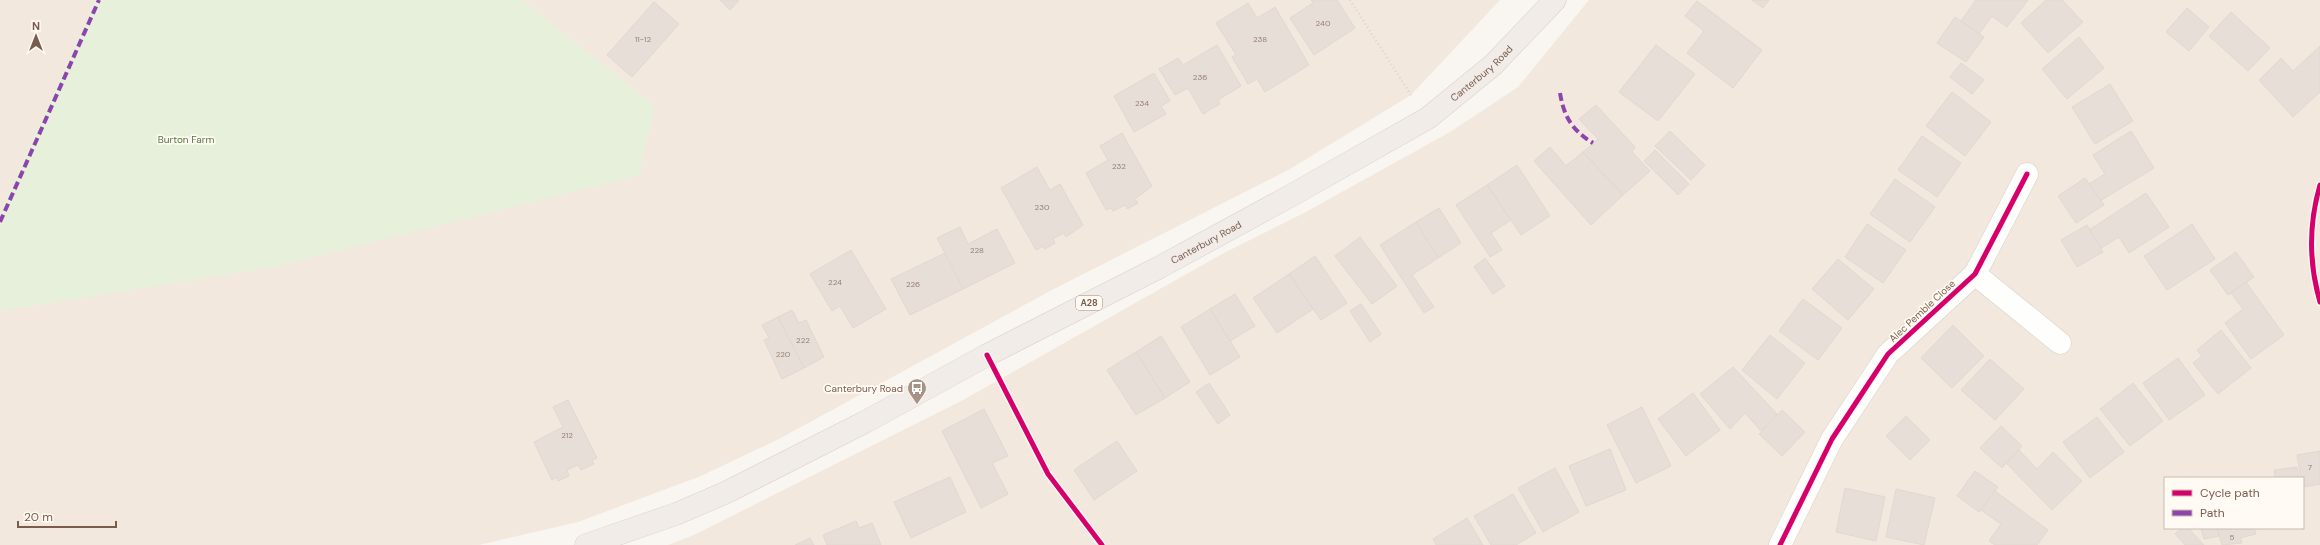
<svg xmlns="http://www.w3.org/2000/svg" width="2320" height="545" viewBox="0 0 2320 545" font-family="'DM Sans',sans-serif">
<rect width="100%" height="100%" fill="#f9f5f0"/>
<!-- residential -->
<g fill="#f2e8de" fill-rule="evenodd">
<polygon points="0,0 1500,0 1411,95 1290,169 1050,291 779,439 701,476 578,522 479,545 0,545"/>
<path d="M1589,0H2320V545H668L694,535L965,399L1222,254L1304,213L1450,132L1518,87ZM2165,478H2303V528H2165Z"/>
</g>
<!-- green -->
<polygon fill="#e7f0db" points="95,0 522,0 655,106 639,175 274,267 0,311 0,212"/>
<!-- building -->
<g fill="#e6ded7" stroke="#e2d8d2">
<polygon points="720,0 739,0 730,10"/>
<polygon points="1311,0 1337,0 1355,28 1314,55 1290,18 1313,3"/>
<polygon points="1752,0 1769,0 1763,8"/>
<polygon points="1976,0 2028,0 2007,27 1992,16 1979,34 1961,21"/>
<polygon points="2046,0 2062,0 2083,22 2048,53 2021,23"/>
<polygon points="1697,1 1762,50 1733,88 1687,53 1704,31 1685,16"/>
<polygon points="654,2 679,24 632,77 607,55"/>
<polygon points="1248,3 1257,18 1275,7 1309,65 1265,92 1257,79 1248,84 1232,57 1236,55 1216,23"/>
<polygon points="2187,8 2209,27 2189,51 2166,32"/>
<polygon points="2231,12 2270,48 2248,71 2209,36"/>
<polygon points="1955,17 1984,37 1966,62 1937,43"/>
<polygon points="2079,37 2104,68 2067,99 2042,69"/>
<polygon points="1217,45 1241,86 1218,100 1220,104 1203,114 1188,88 1175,95 1159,69 1178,58 1183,65"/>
<polygon points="1656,45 1695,74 1658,121 1619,92"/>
<polygon points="2320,46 2320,92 2293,117 2259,80 2281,58 2293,71"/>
<polygon points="1961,63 1984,80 1972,94 1950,77"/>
<polygon points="1154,73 1170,101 1161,106 1166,114 1134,132 1114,96"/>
<polygon points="2110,84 2133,121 2095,144 2072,107"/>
<polygon points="1952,92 1991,122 1965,156 1926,126"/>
<polygon points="1596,105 1635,147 1632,152 1650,171 1623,195 1583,152 1598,139 1579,119"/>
<polygon points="1670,131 1705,165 1691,180 1655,146"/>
<polygon points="2131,131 2154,168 2100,201 2089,184 2105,174 2093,155"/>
<polygon points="1122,133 1152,186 1135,199 1138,203 1127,209 1125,205 1113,211 1111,208 1106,210 1086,173 1108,160 1100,146"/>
<polygon points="1922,136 1961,163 1937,197 1898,170"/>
<polygon points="1550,147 1566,166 1583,152 1623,195 1591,225 1534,161"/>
<polygon points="1655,150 1689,184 1678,195 1644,161"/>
<polygon points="1517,165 1550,216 1521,235 1487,185"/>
<polygon points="1037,167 1050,190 1060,184 1083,225 1066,237 1064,233 1053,239 1055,243 1045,249 1043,246 1036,250 1001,188"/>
<polygon points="2085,178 2104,205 2076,223 2058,196"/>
<polygon points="1895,179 1935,207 1910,242 1870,214"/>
<polygon points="1487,185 1511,220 1491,233 1502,250 1490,257 1456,205"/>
<polygon points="2146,193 2169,227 2129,253 2119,237 2101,248 2089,230"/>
<polygon points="1439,208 1461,243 1438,258 1416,222"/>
<polygon points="1416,222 1438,258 1412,275 1434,307 1424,313 1380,245"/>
<polygon points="1867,224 1906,250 1883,283 1845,257"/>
<polygon points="2192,224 2215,259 2167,290 2144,256"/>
<polygon points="2087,225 2103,252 2077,267 2061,240"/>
<polygon points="960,227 968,244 997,229 1015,263 963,289 937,238"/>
<polygon points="1360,237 1397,286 1372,304 1335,256"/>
<polygon points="851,250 886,309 853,328 840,306 832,311 810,274"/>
<polygon points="2236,252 2254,277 2228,295 2210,270"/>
<polygon points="945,253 963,289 910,315 891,279"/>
<polygon points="1315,256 1347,303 1321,320 1289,274"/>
<polygon points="1485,258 1505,286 1493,294 1474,267"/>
<polygon points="1838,259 1874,289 1848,320 1812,289"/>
<polygon points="1289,274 1313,309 1277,333 1253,298"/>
<polygon points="2246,282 2284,335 2251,359 2225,323 2243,309 2231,293"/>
<polygon points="1235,294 1255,326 1230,341 1210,309"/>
<polygon points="1803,299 1842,328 1818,360 1779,331"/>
<polygon points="1361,304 1381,334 1370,342 1350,311"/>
<polygon points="1210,309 1240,357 1210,375 1181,327"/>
<polygon points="792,310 799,323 806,320 824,357 804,368 778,317"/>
<polygon points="778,317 804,368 782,379 764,340 769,338 762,325"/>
<polygon points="1953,325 1984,356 1952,388 1921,358"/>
<polygon points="2221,330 2251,368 2218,394 2193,363 2202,356 2197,350"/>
<polygon points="1770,335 1805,363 1777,399 1742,370"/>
<polygon points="1161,336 1190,382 1165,398 1136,352"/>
<polygon points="1136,352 1165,398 1136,415 1107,370"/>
<polygon points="2178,358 2205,395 2169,420 2143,383"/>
<polygon points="1990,359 2024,389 1995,420 1961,390"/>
<polygon points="1733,367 1777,414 1761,431 1745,413 1730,429 1700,394"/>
<polygon points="1209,383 1230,415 1218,424 1196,392"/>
<polygon points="2133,383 2163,421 2130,446 2100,409"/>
<polygon points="1693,393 1720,430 1686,456 1658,419"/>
<polygon points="568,400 597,458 592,460 594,464 581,470 578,465 567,470 569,476 558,481 557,477 552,480 534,442 563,427 553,407"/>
<polygon points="1642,407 1671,466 1636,483 1607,425"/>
<polygon points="984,409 1008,456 992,463 1008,494 981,508 942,431"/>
<polygon points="1782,410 1805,432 1782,456 1759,434"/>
<polygon points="1906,416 1930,440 1910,460 1886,436"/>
<polygon points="2097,417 2124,452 2090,478 2063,442"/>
<polygon points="2001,426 2022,446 2002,468 1980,448"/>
<polygon points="1117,441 1137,471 1094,500 1074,470"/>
<polygon points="1610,449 1626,490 1586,506 1569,466"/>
<polygon points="2019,450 2037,469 2053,452 2082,481 2052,510 2006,463"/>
<polygon points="2320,451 2320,484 2303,487 2303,478 2301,478 2297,455"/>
<polygon points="2297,467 2299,478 2275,478 2274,470"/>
<polygon points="1555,468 1579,512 1543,532 1518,488"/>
<polygon points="1975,471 1998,487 1979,512 1957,496"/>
<polygon points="950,477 966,512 911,538 894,502"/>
<polygon points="1845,488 1885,497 1876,541 1836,532"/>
<polygon points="1896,489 1935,498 1924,545 1886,537"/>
<polygon points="1995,491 2048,530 2037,545 1995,545 1989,541 2001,524 1981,510"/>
<polygon points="1513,494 1536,533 1516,545 1491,545 1474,516"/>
<polygon points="1467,518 1483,545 1436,545 1433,539"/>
<polygon points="856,521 859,528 872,523 881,545 827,545 823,535"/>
<polygon points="2181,528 2188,528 2204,545 2185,545 2175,534"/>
<polygon points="2201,528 2217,528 2219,536 2204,539"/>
<polygon points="2217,528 2254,528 2256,534 2240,538 2242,543 2222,545"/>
<polygon points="810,538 814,545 795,545"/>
</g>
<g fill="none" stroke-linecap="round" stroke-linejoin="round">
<!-- minor casing -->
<g stroke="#d7d1cb" stroke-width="23">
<g id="minor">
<polyline points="1975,274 2060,343"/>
<polyline points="1780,545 1832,439 1861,395 1888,354 1975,274 2027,174"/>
</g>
</g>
<!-- trunk casing -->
<g stroke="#dad1cc" stroke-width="23">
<g id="trunk">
<path id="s1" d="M586,545L676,514L727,492L865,422L987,355L1160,267L1292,195L1428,118L1493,65L1555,0"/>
</g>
</g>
<!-- path -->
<polyline stroke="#dcd5d0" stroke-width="2.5" stroke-dasharray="1 3" stroke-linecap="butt" points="1350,0 1411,95"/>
<!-- minor -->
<use href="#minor" stroke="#fefefd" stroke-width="22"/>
<!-- trunk -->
<use href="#trunk" stroke="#f2ece8" stroke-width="22"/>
<!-- quiet -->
<g stroke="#8e44ad" stroke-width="4" stroke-dasharray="8 4" stroke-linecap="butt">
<path d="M1560,93C1564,117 1572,130 1593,143"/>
<polyline points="0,222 99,0"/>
</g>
<!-- cycleway casing -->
<g stroke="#fffaf3" stroke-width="8">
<g id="cycleway">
<path d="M2320,185C2309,223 2309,264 2320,302"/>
<polyline points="987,355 1048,474 1102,545"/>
<polyline points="1780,545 1832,439 1861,395 1888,354 1975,274 2027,174"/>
</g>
</g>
<!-- cycleway -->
<use href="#cycleway" stroke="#d6006c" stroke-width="5"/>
</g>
<!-- icons -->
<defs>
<g id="bus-pin" transform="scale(1)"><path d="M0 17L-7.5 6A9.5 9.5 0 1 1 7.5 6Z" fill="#a69286" stroke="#fffaf3"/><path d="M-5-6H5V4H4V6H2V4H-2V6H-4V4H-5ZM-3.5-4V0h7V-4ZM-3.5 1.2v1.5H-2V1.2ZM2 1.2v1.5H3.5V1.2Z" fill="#fff"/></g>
</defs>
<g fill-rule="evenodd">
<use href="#bus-pin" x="917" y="388"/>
</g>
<g text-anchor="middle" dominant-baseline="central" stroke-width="3.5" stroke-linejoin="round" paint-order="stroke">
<!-- number labels -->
<g font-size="8" fill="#977e72">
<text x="1323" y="23">240</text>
<text x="643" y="39">11-12</text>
<text x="1260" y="39">238</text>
<text x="1200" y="77">236</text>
<text x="1142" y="103">234</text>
<text x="1119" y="166">232</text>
<text x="1042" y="207">230</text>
<text x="977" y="250">228</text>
<text x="835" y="282">224</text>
<text x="913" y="284">226</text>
<text x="803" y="340">222</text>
<text x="783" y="354">220</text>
<text x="567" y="435">212</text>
<text x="2310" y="467">7</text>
<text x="2232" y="537">5</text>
</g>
<!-- shield labels -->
<rect fill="#fffaf3" stroke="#a28b7f" stroke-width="1" x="1076" y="296" width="26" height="14" rx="3"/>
<g font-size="9" font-weight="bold" fill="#7a5c4d">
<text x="1089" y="303">A28</text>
</g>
<!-- street labels -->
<g font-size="10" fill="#7a5c4d" stroke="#fffaf3">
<text stroke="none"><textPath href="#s1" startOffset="1015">Canterbury Road</textPath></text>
<text stroke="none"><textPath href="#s1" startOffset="691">Canterbury Road</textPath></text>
<text transform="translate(1922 311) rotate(-43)">Alec Pemble Close</text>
</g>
<!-- park labels -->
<g font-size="10" fill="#537a41" stroke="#fffaf3">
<text x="186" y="139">Burton Farm</text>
</g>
<!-- poi labels -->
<g font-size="10" fill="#7a5c4d" stroke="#fffaf3" text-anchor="end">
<text x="903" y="388">Canterbury Road</text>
</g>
</g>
<!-- legend -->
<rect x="2164" y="477" width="140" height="52" fill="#fffaf3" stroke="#cabbb1"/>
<rect x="2172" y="490" width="20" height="6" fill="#d6006c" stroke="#cabbb1"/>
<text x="2200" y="497" font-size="12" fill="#7a5c4d">Cycle path</text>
<rect x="2172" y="510" width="20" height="6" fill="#8e44ad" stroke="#cabbb1"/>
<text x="2200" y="517" font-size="12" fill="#7a5c4d">Path</text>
<!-- north arrow -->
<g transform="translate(36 36)" stroke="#fffaf3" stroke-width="3" paint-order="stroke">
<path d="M0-3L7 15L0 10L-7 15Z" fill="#7a5c4d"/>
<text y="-6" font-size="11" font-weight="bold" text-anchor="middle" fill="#7a5c4d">N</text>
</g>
<!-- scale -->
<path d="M18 521v6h98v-6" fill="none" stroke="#7a5c4d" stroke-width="2"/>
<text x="24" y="521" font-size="12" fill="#7a5c4d" stroke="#fffaf3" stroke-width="3" paint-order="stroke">20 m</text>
</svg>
